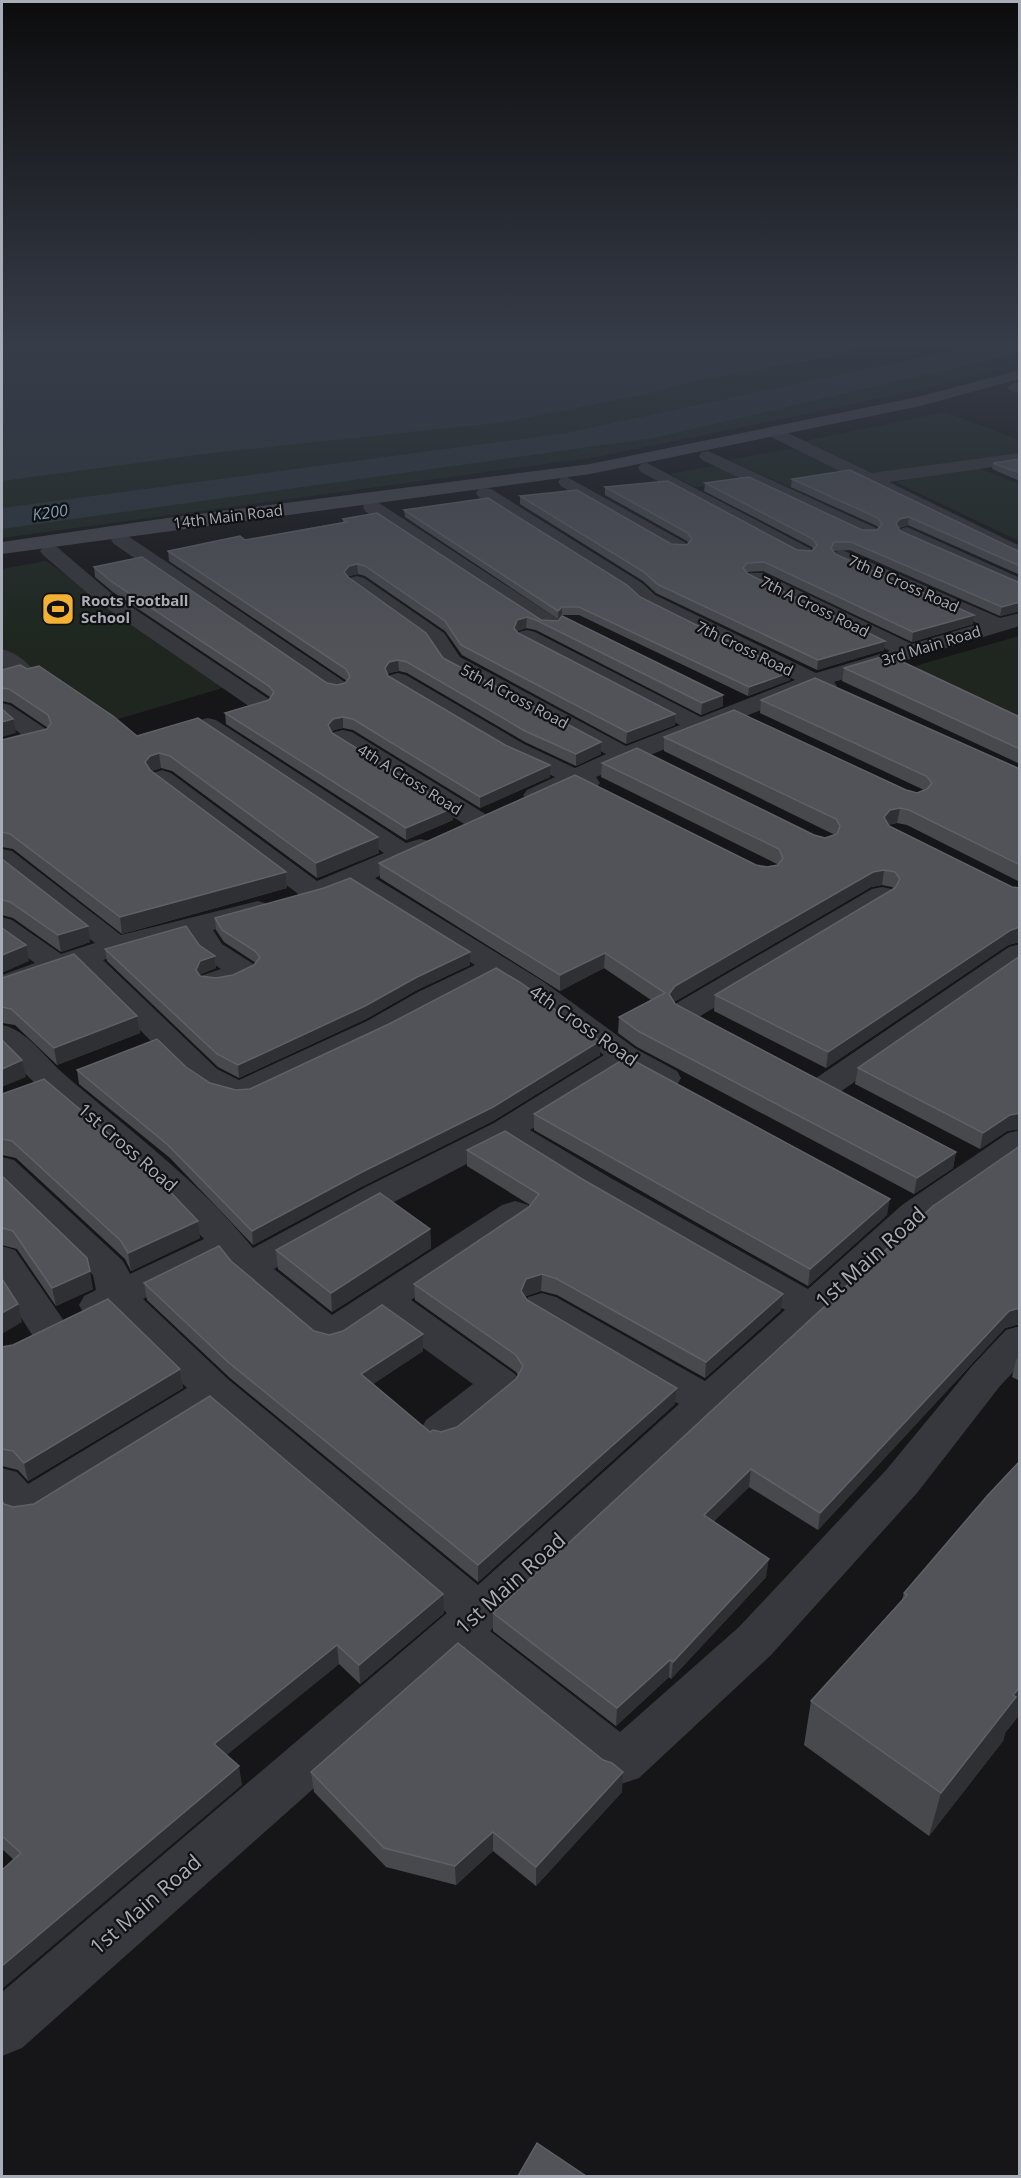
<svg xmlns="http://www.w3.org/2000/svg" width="1021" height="2178" viewBox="0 0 1021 2178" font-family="'Open Sans',sans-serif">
<rect width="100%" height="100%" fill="#161618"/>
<!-- green -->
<g fill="#1e261f">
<polygon points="2,344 1019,344 1020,364 972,378 811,413 597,457 2,538"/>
<polygon points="945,412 1019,440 1019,457 875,474 805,441"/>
<polygon points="801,447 851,475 824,487 799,491 728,460"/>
<polygon points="719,465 756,482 695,487 670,474"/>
<polygon points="976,467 1019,484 1019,541 895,482"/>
<polygon points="46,561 226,687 105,723 2,648 2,569"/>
<polygon points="1019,636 1019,722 901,670"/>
</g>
<!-- water -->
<g fill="#2c353c">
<polygon points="2,344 870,344 830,357 705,379 641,395 505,422 211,453 2,481"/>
<polygon points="984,344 1019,344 1019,353 653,438 2,529 2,508 566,433"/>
</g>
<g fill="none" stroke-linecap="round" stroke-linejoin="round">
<!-- minor -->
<g fill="#37383d" fill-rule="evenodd">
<polygon points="1015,382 1020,383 1020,394 1009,390 1007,387"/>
<polygon points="775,427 872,473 1020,453 1020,463 889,482 1020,546 1020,560 769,436 767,432 769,428"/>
<polygon points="708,451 876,528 879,532 876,536 862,536 702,460 699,456 702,452"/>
<polygon points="647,463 811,549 814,553 811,557 797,557 641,472 638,468 641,464"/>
<polygon points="567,477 686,543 689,547 686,551 672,551 561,486 558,482 561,478"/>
<path d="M485,488L491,489L642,583L655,595L816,673L890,651L748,581L745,577L748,573H762L912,644L979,624L835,560L832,556L835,552L842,550L1000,618L1020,613V626L834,682L837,686L833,691L825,693L813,689L596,777L600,783L596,788L587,791L575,787C559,794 544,805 527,800L523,795L527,790L555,777L506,754L390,685L387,680L390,675L398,673L406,675L524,744L575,768L606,754L444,667L428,642L350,586L347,582L350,578L357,576L364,578L444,633L460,657L626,746L680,725L519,642L516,637L519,632L527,630L535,632L701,717L795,680L641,603L628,591L479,497L476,493L479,489Z"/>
<polygon points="372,501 379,503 558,619 561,624 558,629 550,630 542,629 365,511 363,507 365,503"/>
<polygon points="907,527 1020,578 1020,592 900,537 897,533 900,529"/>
<polygon points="121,534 128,536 345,682 349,687 345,692 337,694 329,692 114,544 111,540 114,536"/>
<polygon points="50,545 57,547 112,594 269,699 273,704 269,709 261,711 253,709 98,602 43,555 40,551 43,547"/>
<path d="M2,649C13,652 26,660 32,669L29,674L2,683V668H4L2,666Z"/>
<polygon points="2,703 10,705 49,731 52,736 49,741 2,754 2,739 21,734 2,720"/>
<path d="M208,718L216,720L406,843L420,839L430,841L434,847L430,853L375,878L544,982L636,1049L677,1071L681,1078L677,1085C657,1090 643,1079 626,1070L530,1130L609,1177L808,1289L902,1205L1008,1133L1020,1130V1157L928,1221L490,1631L620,1732L739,1627L887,1469L972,1366L1006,1330L1020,1326V1365L1000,1386L917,1493L771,1655L639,1778L621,1784L603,1778L458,1660L22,2048L2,2056V1992L447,1613L213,1412L38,1520C23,1525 13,1526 2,1513V1468L17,1472L28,1484L187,1388L112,1314L98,1318L84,1314L79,1305L84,1296L96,1290L93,1275L2,1187V1157L14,1160L123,1261L130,1274L204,1239L144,1176L40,1088L2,1051V1025C26,1029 46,1059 65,1075C130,1131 199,1181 253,1248L364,1188L494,1123L604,1055L522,994L496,978L440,1006L389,1035L251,1100L239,1103L227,1100L193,1083L78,968L2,994V975L35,963L2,939V917L12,920L61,954L95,943L2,870V849L12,851L121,935L258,901L268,904L272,910L268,916L213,930L222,944L255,965L259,971C249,985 219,991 203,987L199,981L203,975L221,969L202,956L188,936L103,960L217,1069L239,1080L367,1021L418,992L475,965L352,888L311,901L301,899L297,893L153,783L149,778L153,773L162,770L171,773L317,881L384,853L200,730L196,725L200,720ZM505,1144L583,1193L785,1310L705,1381L556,1297L542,1293L528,1297L523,1306L528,1315L679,1404L478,1585L229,1380L143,1299L222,1260L235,1276L316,1345L330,1349L344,1345L383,1319L473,1384L426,1420L420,1431L426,1442L441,1447L456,1442L515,1394L521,1384L515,1374L411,1300L528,1221L533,1213L528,1205L515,1201L502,1205L332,1315L274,1269L390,1204Z"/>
<polygon points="343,730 352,732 487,815 491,821 487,827 478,829 469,827 334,742 331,737 334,732"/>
<polygon points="882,887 892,889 896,895 892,901 697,1018 686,1020 675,1018 670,1011 675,1004 872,889"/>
<polygon points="1020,944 1020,966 840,1092 828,1095 816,1092 812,1085 816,1078 1009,947"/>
<polygon points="2,1246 15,1250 62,1318 67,1328 62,1338 48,1342 34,1338 2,1287"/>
</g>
<!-- secondary -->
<polygon fill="#45474d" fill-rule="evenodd" points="1020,370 1020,379 920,406 590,474 2,554 2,542 167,518 590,464 918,397"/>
</g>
<!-- wall -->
<g fill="#47494d">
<polygon points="1020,459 1020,481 992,469 993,463"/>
<polygon points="792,479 1020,552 1020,575 908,525 899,528 900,531 1020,583 1020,611 1000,616 850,550 833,551 835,554 973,624 912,642 763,571 746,572 748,574 884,650 817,670 656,593 643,581 520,504 520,496 671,544 687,545 688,543 687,541 605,495 605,487 797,550 812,551 813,549 812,547 704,491 705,483 862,530 877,530 879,528 877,526 791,487"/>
<polygon points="404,510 640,597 791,672 790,680 748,696 579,615 562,615 558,619 405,517"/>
<polygon points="343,519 541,620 723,706 701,715 536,630 526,628 517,631 518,633 675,714 675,725 626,744 462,655 445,631 365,576 358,574 349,576 348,578 443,658 601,742 601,754 576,766 525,742 407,673 399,671 389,673 388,675 388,676 505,745 550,765 550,777 480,808 353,730 343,728 334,730 332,732 453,820 406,840 226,724 225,713 269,700 270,697 113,592 95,577 94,567 327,683 337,685 345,683 347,681 169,561 168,551 245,540 343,522"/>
<polygon points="844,668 1020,717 1020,764 842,681"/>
<polygon points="2,670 137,736 379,853 317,878 172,771 161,768 152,771 286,872 287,888 122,934 13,849 2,847 2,848 2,740 47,729 48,728 11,703 2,701"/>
<polygon points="761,700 1020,769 1020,882 907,825 897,823 888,825 889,826 1012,887 1020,888 1020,942 1008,945 826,1068 714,1011 715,995 894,889 892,887 882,885 871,887 674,1002 675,1004 956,1152 953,1168 914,1194 637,1047 618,1033 619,1017 651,1000 604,968 560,991 380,878 379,863 756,865 767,867 778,865 777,864 601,777 602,763 814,835 825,838 835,835 664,751 664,737 917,793 924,790 760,713"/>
<polygon points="2,859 90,942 61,952 13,918 2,915"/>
<polygon points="215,918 470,952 470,965 417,990 366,1019 239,1078 218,1067 107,961 105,949 199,945 215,956 216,968 201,974 200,976 216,978 233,975 254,965 256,963 224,942 216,930"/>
<polygon points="1020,956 1020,1129 1007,1131 980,1149 855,1084 858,1068"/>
<polygon points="2,978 137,1016 140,1033 57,1065 15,1025 2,1023"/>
<polygon points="532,991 532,993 600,1055 493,1121 363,1186 253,1245 170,1158 79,1084 77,1070 186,1067 210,1083 236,1090 250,1089"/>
<polygon points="2,1094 200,1238 131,1271 125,1259 16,1158 2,1155"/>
<polygon points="534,1114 887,1215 808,1286 534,1130"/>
<polygon points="1020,1146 1020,1324 1005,1328 818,1530 749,1487 713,1522 766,1577 671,1679 669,1677 616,1726 493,1631 493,1613"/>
<polygon points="467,1150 582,1179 783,1294 781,1310 705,1378 557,1295 541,1291 526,1296 525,1298 527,1300 677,1388 675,1404 478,1582 230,1378 147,1300 144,1283 231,1261 314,1331 329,1335 423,1351 373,1384 430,1432 441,1432 457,1427 516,1379 518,1375 516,1372 415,1300 414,1284 530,1205 467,1166"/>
<polygon points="2,1176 93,1289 56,1306 17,1249 2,1245"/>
<polygon points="430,1229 431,1248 332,1312 278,1269 276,1250"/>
<polygon points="2,1347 180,1369 183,1388 28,1481 18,1470 2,1466"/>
<polygon points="1020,1356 1020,1381 1012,1377 1016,1360"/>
<polygon points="1020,1461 1020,1714 1005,1733 1003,1741 929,1836 804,1745 811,1701 902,1600 904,1593"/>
<polygon points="2,1501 4,1504 13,1507 444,1613 360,1684 339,1664 226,1755 242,1785 14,1860 2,1849"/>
<polygon points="311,1772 622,1792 536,1886 493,1851 456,1885 386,1867 314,1792"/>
</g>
<!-- shaded-wall -->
<g fill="#2f3033">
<polygon points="909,517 908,525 899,527 895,532 896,523 900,519"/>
<polygon points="357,564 358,574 349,576 345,582 344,572 349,566"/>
<polygon points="1020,602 1020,611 1000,616 1002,607"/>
<polygon points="562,607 562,615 558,619 558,611"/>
<polygon points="974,615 973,624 912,642 913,632"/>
<polygon points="527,617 526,628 517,631 514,638 514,628 517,620"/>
<polygon points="885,641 884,650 817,670 818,660"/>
<polygon points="398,660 399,671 389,673 385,679 385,668 389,662"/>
<polygon points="791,672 790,680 748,696 749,687"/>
<polygon points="723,695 723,706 701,715 702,703"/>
<polygon points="675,714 675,725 626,744 627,732"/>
<polygon points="343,717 343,728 334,730 329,736 328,725 333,719"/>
<polygon points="13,719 16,733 2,737 2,722"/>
<polygon points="601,742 601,754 576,766 576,754"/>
<polygon points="159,753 161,768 152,771 147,777 145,762 150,756"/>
<polygon points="550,765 550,777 480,808 480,797"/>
<polygon points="453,808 453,820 406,840 406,828"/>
<polygon points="900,808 897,823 888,825 884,817 890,810"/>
<polygon points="378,837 379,853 317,878 316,863"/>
<polygon points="884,870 882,885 871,887 674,1002 669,994 675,986 873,872"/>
<polygon points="286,872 287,888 122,934 120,917"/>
<polygon points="88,926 90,942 61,952 58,935"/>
<polygon points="1020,927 1019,942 1008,945 826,1068 828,1052 1011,930"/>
<polygon points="26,945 29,961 2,973 2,955"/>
<polygon points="470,952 470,965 417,990 366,1019 239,1078 238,1065"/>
<polygon points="605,953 604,968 560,991 560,975"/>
<polygon points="215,956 216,968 201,974 197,982 196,970 200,961"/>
<polygon points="137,1016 140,1033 57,1065 54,1048"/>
<polygon points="600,1041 600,1055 493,1121 363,1186 253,1245 252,1231"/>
<polygon points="22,1060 26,1077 2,1087 2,1069"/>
<polygon points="1020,1113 1020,1129 1007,1131 980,1149 983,1133 1010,1115"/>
<polygon points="956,1152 953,1168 914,1194 917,1178"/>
<polygon points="890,1199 887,1215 808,1286 810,1269"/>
<polygon points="198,1221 200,1238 131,1271 128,1253"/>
<polygon points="430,1229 431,1248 332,1312 331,1293"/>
<polygon points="90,1271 93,1289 56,1306 52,1288"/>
<polygon points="542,1274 541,1291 526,1296 521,1307 521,1291 526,1279"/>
<polygon points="783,1294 781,1310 705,1378 706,1362"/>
<polygon points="18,1304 22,1322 2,1334 2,1313"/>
<polygon points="1020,1308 1019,1324 1005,1328 818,1530 820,1513 1009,1311"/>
<polygon points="423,1334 423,1351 362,1391 361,1374"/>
<polygon points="180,1369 183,1388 28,1481 24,1463"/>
<polygon points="677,1388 675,1404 478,1582 478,1565"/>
<polygon points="751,1469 749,1487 702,1533 704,1515"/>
<polygon points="769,1559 766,1577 671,1679 673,1662"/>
<polygon points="443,1594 444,1613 360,1684 359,1665"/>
<polygon points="337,1645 339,1664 217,1763 214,1744"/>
<polygon points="670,1660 669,1677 616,1726 617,1708"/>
<polygon points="1020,1687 1020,1714 1005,1733 1003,1741 929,1836 941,1793"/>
<polygon points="239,1766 242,1785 2,1989 2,1966"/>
<polygon points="623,1772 622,1792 536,1886 536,1867"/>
<polygon points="493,1832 493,1851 456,1885 455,1866"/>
</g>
<!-- building -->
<g fill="#525359" stroke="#5f6168" stroke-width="1.5">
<polygon points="1020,459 1020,473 993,463"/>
<polygon points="850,470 1020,552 1020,566 909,517 900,519 896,523 900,531 1020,583 1020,602 1002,607 851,542 834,542 831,548 835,554 974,615 913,632 764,562 747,563 743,568 748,574 885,641 818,660 657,584 644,572 520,496 577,490 671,544 687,545 692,539 688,533 605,487 668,481 797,550 812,551 817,545 813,539 705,483 749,477 862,530 877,530 882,524 878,518 792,479"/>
<polygon points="488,498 627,585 640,597 791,672 749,687 579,607 562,607 558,611 404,510"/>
<polygon points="377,513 541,620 558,621 562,616 723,695 702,703 536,620 527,617 517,620 514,628 518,633 675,714 627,732 461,645 445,621 365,566 357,564 349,566 344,572 348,577 426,633 443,658 601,742 576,754 525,731 407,662 398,660 389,662 385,668 388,676 505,745 550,765 480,797 353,719 343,717 333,719 328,725 332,733 453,808 406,828 225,713 269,700 274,692 269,686 112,582 94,567 142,557 327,683 337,685 345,683 350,677 346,669 168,551 240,536 245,540 347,522 343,519"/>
<polygon points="888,655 1020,717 1020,749 844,668"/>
<polygon points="20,665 27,669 39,666 113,716 137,736 198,718 378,837 316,863 170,756 159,753 150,756 145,762 150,770 286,872 120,917 10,834 2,832 2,740 47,729 51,723 48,715 9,689 2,688 2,670"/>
<polygon points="815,678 1020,769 1020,865 909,810 900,808 890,810 884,817 889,826 1012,887 1020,888 1020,927 1011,930 828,1052 715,995 895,888 900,879 895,872 884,870 873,872 675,986 669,994 675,1004 956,1152 917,1178 638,1031 619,1017 665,993 605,953 560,975 379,863 575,775 756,865 767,867 778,865 783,858 779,849 602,763 637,748 814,835 825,838 837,834 840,826 836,819 664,737 734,710 906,790 917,793 927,789 932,783 926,776 761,700"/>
<polygon points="2,709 13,719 2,722"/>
<polygon points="2,859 88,926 58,935 10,902 2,900"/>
<polygon points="350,878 470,952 417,977 365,1006 238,1065 217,1054 105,949 186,926 199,945 215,956 200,961 196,970 200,976 216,978 233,975 254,965 260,957 255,951 222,930 215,918 324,888"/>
<polygon points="2,928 26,945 2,955"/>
<polygon points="74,954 137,1016 54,1048 11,1009 2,1007 2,978"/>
<polygon points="1020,956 1020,1113 1010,1115 983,1133 858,1068"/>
<polygon points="496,968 521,983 532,991 530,992 600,1041 493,1107 362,1172 252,1231 168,1145 77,1070 157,1039 186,1067 210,1083 236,1090 250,1089 389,1024"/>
<polygon points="2,1040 22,1060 2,1069"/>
<polygon points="627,1057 890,1199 810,1269 534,1114"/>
<polygon points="44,1079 140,1160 198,1221 128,1253 121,1241 12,1141 2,1139 2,1094"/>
<polygon points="505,1131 582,1179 783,1294 706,1362 557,1279 542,1274 526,1279 521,1291 527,1300 677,1388 478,1565 228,1362 144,1283 219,1246 231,1261 314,1331 329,1335 343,1331 382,1305 423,1334 361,1374 430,1432 433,1430 441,1432 457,1427 516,1379 523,1366 516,1355 414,1284 529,1207 539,1194 467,1150"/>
<polygon points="1020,1146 1020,1308 1009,1311 820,1513 751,1469 704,1515 769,1559 673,1662 670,1660 617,1708 493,1613 933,1206"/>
<polygon points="2,1176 87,1258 90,1271 52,1288 13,1231 2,1228"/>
<polygon points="380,1193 430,1229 331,1293 276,1250"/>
<polygon points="2,1279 18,1304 2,1313"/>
<polygon points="108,1299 180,1369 24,1463 13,1451 2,1449 2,1347 13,1345"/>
<polygon points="210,1396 443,1594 359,1665 337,1645 214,1744 239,1766 2,1966 2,1870 21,1853 2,1836 2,1501 4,1504 13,1507 34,1504"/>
<polygon points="1020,1461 1020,1687 1013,1695 1016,1697 941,1793 811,1701 907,1595 904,1593 988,1495"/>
<polygon points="458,1643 603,1760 612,1763 623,1772 536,1867 493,1832 455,1866 384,1848 311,1772"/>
<polygon points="537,2143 586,2176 518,2176"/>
</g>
<!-- sky -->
<linearGradient id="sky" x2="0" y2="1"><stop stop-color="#0c0c0d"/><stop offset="0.53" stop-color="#363c48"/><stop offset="1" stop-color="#363c48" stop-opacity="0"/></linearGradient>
<rect width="1021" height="649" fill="url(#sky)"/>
<!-- icons -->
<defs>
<g id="stadium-square" transform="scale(1.725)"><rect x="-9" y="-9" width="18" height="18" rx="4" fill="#f2b134" stroke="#111113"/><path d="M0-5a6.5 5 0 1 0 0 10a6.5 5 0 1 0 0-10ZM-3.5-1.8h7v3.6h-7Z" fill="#111"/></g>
</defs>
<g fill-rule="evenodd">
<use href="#stadium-square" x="58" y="609"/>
</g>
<g text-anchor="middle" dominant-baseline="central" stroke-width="4.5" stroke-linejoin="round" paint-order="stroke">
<!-- far-street labels -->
<g font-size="15" fill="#a8adb8" stroke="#111113">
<text transform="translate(228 516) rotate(-7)">14th Main Road</text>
<text transform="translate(904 583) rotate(24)">7th B Cross Road</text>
<text transform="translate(815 606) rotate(26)">7th A Cross Road</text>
<text transform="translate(931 645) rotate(-17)">3rd Main Road</text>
<text transform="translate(745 648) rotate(26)">7th Cross Road</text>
<text transform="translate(515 696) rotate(28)">5th A Cross Road</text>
<text transform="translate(410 779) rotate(32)">4th A Cross Road</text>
</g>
<!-- far-poi labels -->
<g font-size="15" font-weight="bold" fill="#a8adb8" stroke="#111113" text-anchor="start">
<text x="81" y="600">Roots Football<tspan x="81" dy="17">School</tspan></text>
</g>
<!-- far-water labels -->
<g font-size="16" font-style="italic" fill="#7f9bb3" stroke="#111113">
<text transform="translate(50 512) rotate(-8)">K200</text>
</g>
<!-- street labels -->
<g font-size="18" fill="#a8adb8" stroke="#111113">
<text transform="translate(584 1025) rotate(35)">4th Cross Road</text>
<text transform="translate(128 1147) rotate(41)">1st Cross Road</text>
</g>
<!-- near-street labels -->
<g font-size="21" fill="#a8adb8" stroke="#111113">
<text transform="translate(870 1257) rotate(-42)">1st Main Road</text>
<text transform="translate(510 1583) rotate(-42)">1st Main Road</text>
<text transform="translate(145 1904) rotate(-41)">1st Main Road</text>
</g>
</g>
<!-- border -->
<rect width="1021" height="2178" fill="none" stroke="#a8adb8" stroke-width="6"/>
</svg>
